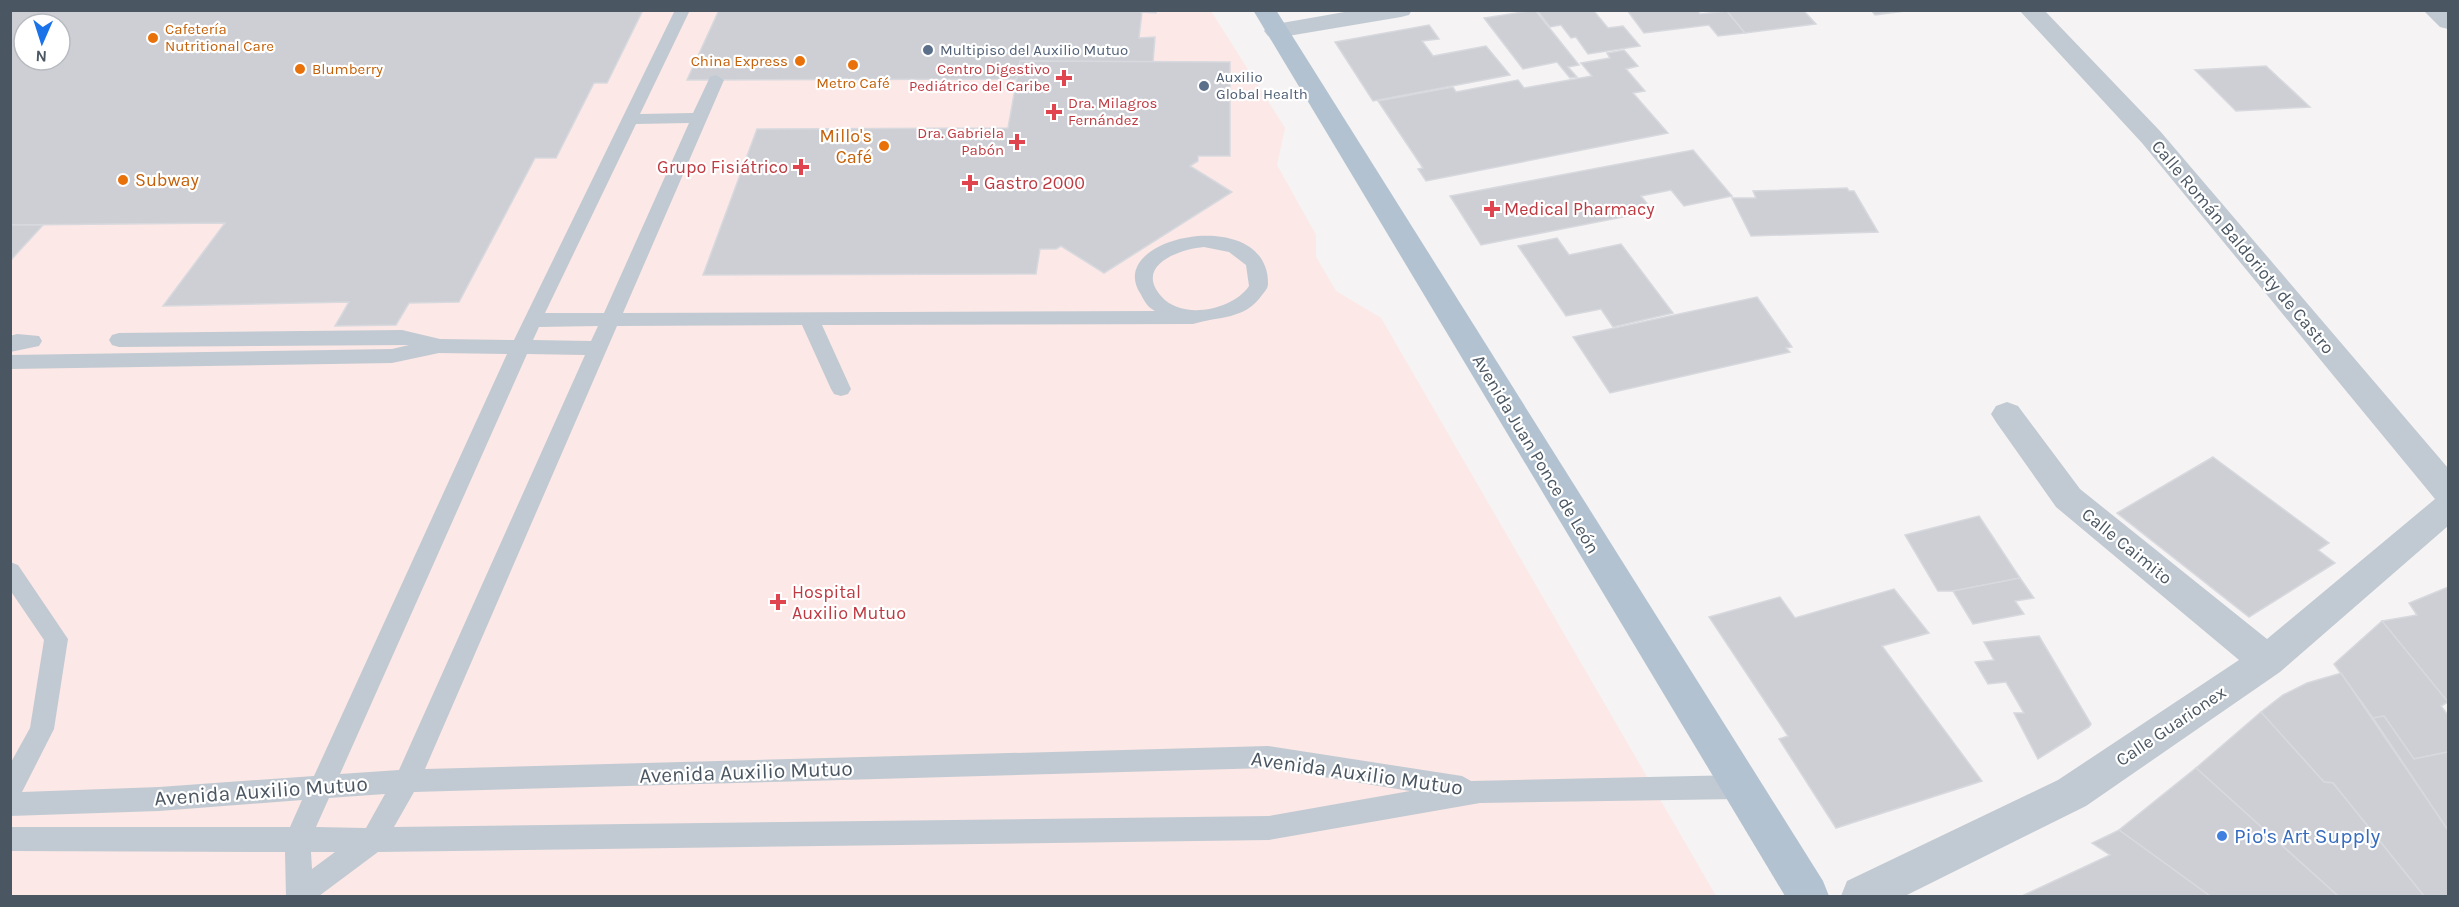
<svg xmlns="http://www.w3.org/2000/svg" width="2459" height="907" viewBox="0 0 2459 907" font-family="Karla,sans-serif">
<rect width="100%" height="100%" fill="#f5f3f3"/>
<!-- medical -->
<path fill="#fce8e6" fill-rule="evenodd" d="M10,11H1211L1285,128L1277,165L1316,235V257L1336,291L1381,318L1716,896H11ZM24,24H60V60H24Z"/>
<!-- building -->
<g fill="#cdcfd5" stroke="#d7d9de" stroke-width="1.5" fill-rule="evenodd">
<path d="M10,10H643L607,83H594L556,158H535L459,302L409,303L396,325L335,326L349,302L163,306L225,223L10,225ZM24,24H60V60H24Z"/>
<polygon points="719,10 1156,10 1156,13 1142,12 1139,38 1155,37 1153,62 1020,61 1016,79 687,80"/>
<polygon points="1535,10 1579,65 1568,67 1577,77 1570,78 1557,62 1523,69 1484,18"/>
<polygon points="1537,10 1593,10 1608,28 1623,26 1640,46 1588,54 1576,37 1571,38 1561,25 1550,27"/>
<polygon points="1627,10 1697,10 1700,14 1727,11 1745,33 1718,36 1709,25 1644,33"/>
<polygon points="1803,10 1816,24 1745,33 1727,11"/>
<polygon points="1871,10 1913,10 1875,15"/>
<polygon points="1429,25 1439,39 1422,41 1433,56 1486,46 1510,75 1373,101 1335,42"/>
<polygon points="1624,50 1638,66 1626,69 1645,91 1633,93 1668,133 1426,181 1418,169 1423,168 1378,101 1453,87 1456,92 1518,80 1524,88 1592,76 1581,63 1610,58 1607,53"/>
<polygon points="1020,61 1230,62 1230,156 1198,156 1198,161 1190,166 1232,192 1104,273 1061,246 1056,249 1040,249 1036,274 703,275 757,129 1008,128"/>
<polygon points="2266,66 2310,107 2236,111 2195,70"/>
<polygon points="1693,150 1732,196 1684,206 1671,190 1641,196 1653,211 1481,245 1450,196"/>
<polygon points="1847,188 1849,191 1854,191 1878,232 1751,236 1732,198 1756,198 1753,191"/>
<polygon points="10,225 43,225 10,261"/>
<polygon points="1557,238 1569,255 1621,244 1673,313 1613,327 1601,309 1566,316 1518,246"/>
<polygon points="1757,297 1792,347 1786,348 1790,352 1610,393 1573,337"/>
<polygon points="2213,457 2329,543 2318,550 2335,563 2249,617 2117,513"/>
<polygon points="1979,516 2020,578 1953,591 1938,591 1905,535"/>
<polygon points="2020,578 2034,598 2015,601 2024,614 1973,624 1953,591"/>
<polygon points="2448,587 2448,702 2382,621 2417,615 2409,603"/>
<polygon points="1894,589 1929,633 1882,646 1982,781 1836,828 1779,739 1788,736 1709,617 1780,597 1795,618"/>
<polygon points="2382,621 2448,702 2441,706 2448,715 2448,752 2414,759 2384,716 2373,718 2334,664"/>
<polygon points="2039,636 2091,724 2089,727 2038,759 2014,713 2024,713 2006,682 1988,684 1975,662 1994,660 1984,642"/>
<polygon points="2341,673 2448,830 2448,896 2424,896 2333,783 2324,782 2261,712 2283,695 2307,683"/>
<polygon points="2261,712 2324,782 2333,783 2424,896 2338,896 2196,768"/>
<polygon points="2384,716 2414,759 2448,752 2448,830 2373,718"/>
<polygon points="2196,768 2338,896 2210,896 2119,830"/>
<polygon points="2119,830 2210,896 2022,896 2110,855 2092,843"/>
</g>
<g fill="none" stroke-linecap="round" stroke-linejoin="round">
<!-- lane -->
<g fill="#c1cad2" fill-rule="evenodd">
<path d="M675,10H690L640,114L693,113L710,77L716,75L724,80L623,313L1155,311C1147,307 1144,300 1140,293C1104,236 1268,204 1268,283C1268,288 1266,290 1262,295C1245,320 1219,316 1193,324L822,325L851,389L848,394L841,396L834,394L831,389L802,325L617,326L425,769L1268,746L1462,776L1471,781L1739,775L1748,779L1752,787L1748,795L1739,799L1480,803L1269,840L378,852L319,896H286L285,852L10,851V827H290L302,800L159,811L10,816V764L30,728L44,640L10,590V562L18,565L68,639L54,729L22,792L159,787L314,776L507,354L439,353L392,363L10,369V355L392,349L409,345L119,347L112,345L109,340L112,335L119,333L402,330L440,339L514,340ZM689,123L604,313H545L636,124ZM1204,247L1229,252L1246,265L1249,286C1233,310 1182,321 1161,296C1134,265 1180,249 1204,247ZM598,326L591,341L533,340L539,327ZM527,354L585,355L399,770L340,774ZM1268,768L1410,791L1269,816L394,827L414,792ZM385,794L366,828L316,827L329,798ZM311,852H335L312,869Z"/>
<polygon points="17,334 39,336 42,341 39,346 10,352 10,336"/>
</g>
<!-- street -->
<g fill="#c1cad2" fill-rule="evenodd">
<polygon points="1356,10 1412,10 1409,15 1401,17 1276,38 1268,36 1264,31 1268,26 1276,24"/>
<polygon points="2019,10 2044,10 2160,131 2448,468 2448,526 2280,672 2086,806 1905,896 1841,896 1847,881 2058,780 2239,660 2056,507 1996,422 1991,414 1996,406 2007,402 2018,406 2080,489 2267,639 2435,499 2142,143"/>
<polygon points="2423,10 2448,10 2448,29 2440,27"/>
</g>
<!-- primary -->
<polygon fill="#b3c2d1" fill-rule="evenodd" points="1253,10 1276,10 1823,881 1829,896 1785,896"/>
</g>
<!-- markers -->
<g fill="#e8710a" stroke="#fff" stroke-width="2">
<circle cx="153" cy="38" r="6"/>
<circle cx="800" cy="61" r="6"/>
<circle cx="853" cy="65" r="6"/>
<circle cx="300" cy="69" r="6"/>
<circle cx="884" cy="146" r="6"/>
<circle cx="123" cy="180" r="6"/>
</g>
<g fill="#5c6f8a" stroke="#fff" stroke-width="2">
<circle cx="928" cy="50" r="6"/>
<circle cx="1204" cy="86" r="6"/>
</g>
<g fill="#e0444e" stroke="#fff" stroke-width="2">
<path d="M1061 69h6v6h6v6h-6v6h-6v-6h-6v-6h6z"/>
<path d="M1051 103h6v6h6v6h-6v6h-6v-6h-6v-6h6z"/>
<path d="M1014 133h6v6h6v6h-6v6h-6v-6h-6v-6h6z"/>
<path d="M798 158h6v6h6v6h-6v6h-6v-6h-6v-6h6z"/>
<path d="M967 174h6v6h6v6h-6v6h-6v-6h-6v-6h6z"/>
<path d="M1489 200h6v6h6v6h-6v6h-6v-6h-6v-6h6z"/>
<path d="M775 593h6v6h6v6h-6v6h-6v-6h-6v-6h6z"/>
</g>
<circle fill="#3f7fe0" stroke="#fff" stroke-width="2" cx="2222" cy="836" r="6"/>
<g text-anchor="middle" dominant-baseline="central" stroke-width="4.5" stroke-linejoin="round" paint-order="stroke">
<!-- far-food labels -->
<g font-size="15" fill="#c56008" stroke="#fff" text-anchor="start">
<text x="165" y="29">Cafetería<tspan x="165" dy="17">Nutritional Care</tspan></text>
<text x="788" y="61" text-anchor="end">China Express</text>
<text x="312" y="69">Blumberry</text>
<text x="853" y="83" text-anchor="middle">Metro Café</text>
</g>
<!-- far-service labels -->
<g font-size="15" fill="#4e5e75" stroke="#fff" text-anchor="start">
<text x="940" y="50">Multipiso del Auxilio Mutuo</text>
<text x="1216" y="77">Auxilio<tspan x="1216" dy="17">Global Health</tspan></text>
</g>
<!-- far-health labels -->
<g font-size="15" fill="#be3a42" stroke="#fff" text-anchor="end">
<text x="1050" y="69">Centro Digestivo<tspan x="1050" dy="17">Pediátrico del Caribe</tspan></text>
<text x="1068" y="103" text-anchor="start">Dra. Milagros<tspan x="1068" dy="17">Fernández</tspan></text>
<text x="1004" y="133">Dra. Gabriela<tspan x="1004" dy="17">Pabón</tspan></text>
</g>
<!-- food labels -->
<g font-size="18" fill="#c56008" stroke="#fff" text-anchor="end">
<text x="872" y="136">Millo's<tspan x="872" dy="21">Café</tspan></text>
<text x="135" y="180" text-anchor="start">Subway</text>
</g>
<!-- health labels -->
<g font-size="18" fill="#be3a42" stroke="#fff" text-anchor="start">
<text x="788" y="167" text-anchor="end">Grupo Fisiátrico</text>
<text x="984" y="183">Gastro 2000</text>
<text x="1504" y="209">Medical Pharmacy</text>
<text x="792" y="592">Hospital<tspan x="792" dy="21">Auxilio Mutuo</tspan></text>
</g>
<!-- street labels -->
<g font-size="18" fill="#4a5661" stroke="#fff">
<text transform="translate(2243 247) rotate(50)">Calle Román Baldorioty de Castro</text>
<text transform="translate(1536 454) rotate(59)">Avenida Juan Ponce de León</text>
<text transform="translate(2127 546) rotate(39)">Calle Caimito</text>
<text transform="translate(2171 726) rotate(-34)">Calle Guarionex</text>
</g>
<!-- near-street labels -->
<g font-size="21" fill="#4a5661" stroke="#fff">
<text transform="translate(746 772) rotate(-2)">Avenida Auxilio Mutuo</text>
<text transform="translate(1357 773) rotate(8)">Avenida Auxilio Mutuo</text>
<text transform="translate(261 791) rotate(-4)">Avenida Auxilio Mutuo</text>
</g>
<!-- near-shop labels -->
<g font-size="21" fill="#366cbe" stroke="#fff" text-anchor="start">
<text x="2234" y="836">Pio's Art Supply</text>
</g>
</g>
<!-- border -->
<rect width="2459" height="907" fill="none" stroke="#4a5661" stroke-width="24"/>
<!-- north arrow -->
<g transform="translate(42 42) rotate(183)"><circle r="28" fill="#ffffff" stroke="#b7bbc0" stroke-width="1.5"/>
<path d="M0-4.5L10 22L0 15L-10 22Z" fill="#1a73e8"/>
<text y="-9" font-size="16" font-weight="bold" text-anchor="middle" fill="#4a5661">N</text>
</g>
</svg>
